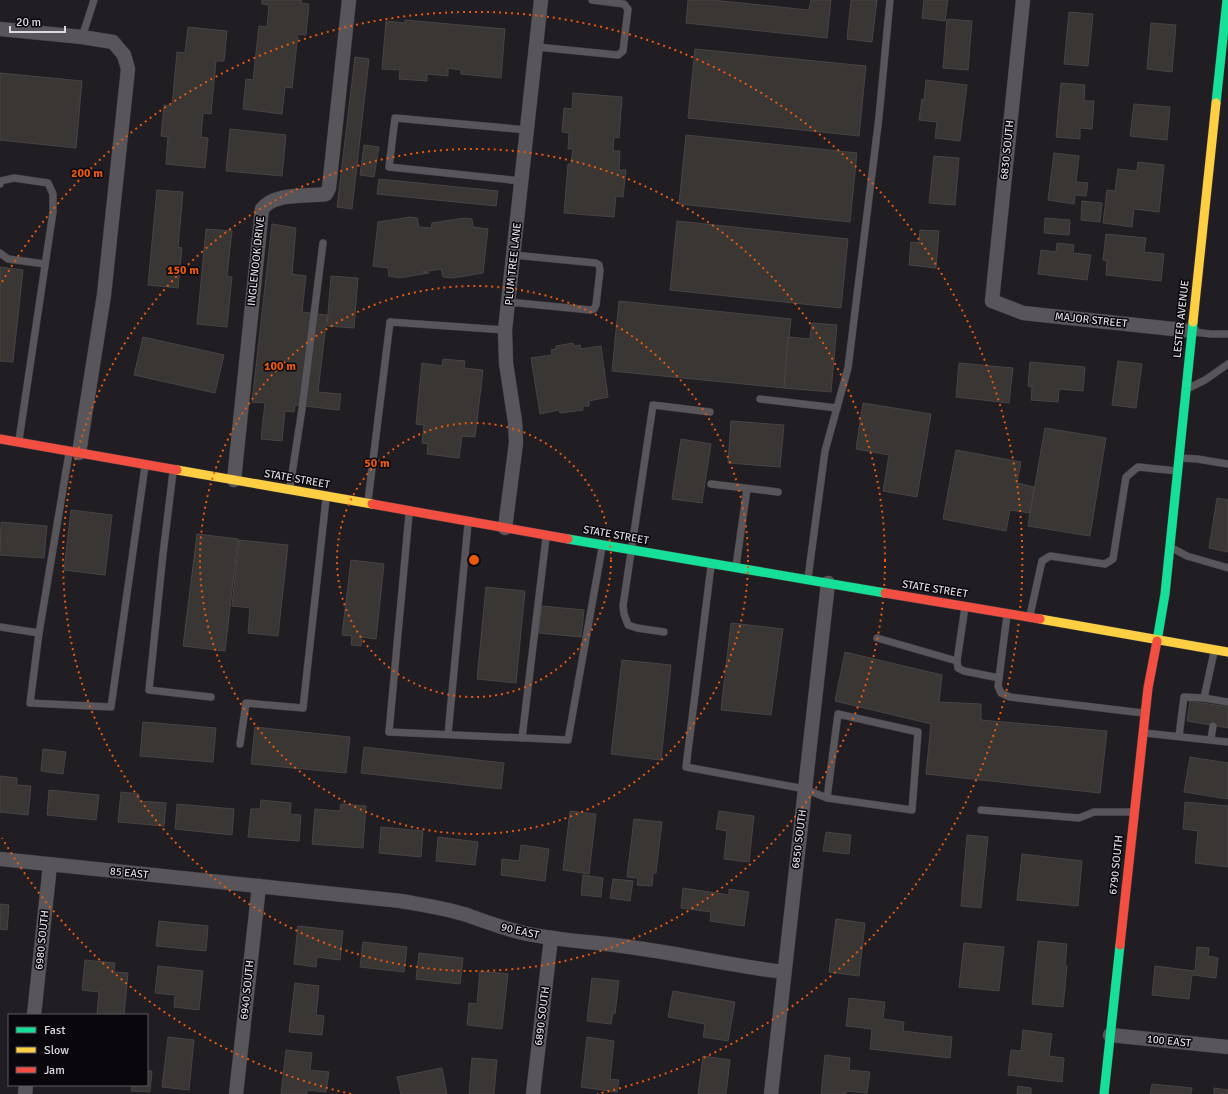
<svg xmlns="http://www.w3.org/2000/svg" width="1228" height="1094" viewBox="0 0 1228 1094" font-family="Signika,sans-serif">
<rect width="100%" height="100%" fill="#201d23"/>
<!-- building -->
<g fill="#3a3634" stroke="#484445">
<polygon points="262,0 302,0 301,3 309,4 306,35 298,34 292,88 285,87 282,114 243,109 246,79 253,80 259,26 267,27 269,5 262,4"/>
<polygon points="688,0 712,0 809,10 811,0 831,0 827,38 686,23"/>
<polygon points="851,0 877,0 872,42 847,39"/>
<polygon points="924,0 948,0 945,21 922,18"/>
<polygon points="1069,12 1093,14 1088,66 1064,64"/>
<polygon points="947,19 972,21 968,70 943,68"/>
<polygon points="405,20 505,29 501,78 461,74 461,70 448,68 448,76 427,74 427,81 399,79 400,70 382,69 386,21 405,23"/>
<polygon points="1151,23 1176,25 1172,72 1147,69"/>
<polygon points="188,27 227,31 224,61 216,61 211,114 203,113 201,137 208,138 205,168 166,164 168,137 161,136 164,105 172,106 177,52 185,53"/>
<polygon points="695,49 866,66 859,136 688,118"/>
<polygon points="355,57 369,59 352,209 337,207"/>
<polygon points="0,73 82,81 76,148 0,140"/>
<polygon points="926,80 967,85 960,141 935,138 937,122 919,120 922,99 924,100"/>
<polygon points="1061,83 1085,85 1084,101 1094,101 1092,129 1080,128 1080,139 1056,137"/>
<polygon points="573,93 622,97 619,138 614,137 613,151 620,151 619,170 626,170 623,197 616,196 614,217 564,213 568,164 571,164 573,149 568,149 569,133 562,132 564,108 572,109"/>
<polygon points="1134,104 1170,107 1167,140 1130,136"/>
<polygon points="230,129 286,135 282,176 226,171"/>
<polygon points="686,135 857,153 850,222 679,204"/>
<polygon points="364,145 379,147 374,177 360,175"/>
<polygon points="1054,153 1079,156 1076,182 1088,183 1086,196 1075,195 1074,204 1048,200"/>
<polygon points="934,156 959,158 955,205 929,203"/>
<polygon points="1138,162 1164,165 1159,212 1134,209 1132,227 1103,223 1107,190 1115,191 1118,169 1137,171"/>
<polygon points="379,179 498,191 496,206 377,194"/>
<polygon points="157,190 183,192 178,247 182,248 178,288 148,285"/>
<polygon points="1082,201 1102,203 1100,222 1081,220"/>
<polygon points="410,217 417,218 419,227 431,228 432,223 464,218 472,219 473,227 488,229 483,273 453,278 443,277 441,269 422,272 429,273 399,278 389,276 388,268 373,266 378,222"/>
<polygon points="1045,218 1070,220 1069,235 1044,233"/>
<polygon points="677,221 848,239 841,308 670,290"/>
<polygon points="272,224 296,228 292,274 306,276 302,312 327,315 318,392 341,394 339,410 295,405 294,412 285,411 282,441 261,439 265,403 252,402"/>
<polygon points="206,229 232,231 227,276 232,277 227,327 197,324"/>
<polygon points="920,230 939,231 936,268 909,265 911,242 919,243"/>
<polygon points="1106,234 1146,238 1144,252 1164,254 1161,281 1106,275 1107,261 1103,260"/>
<polygon points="1057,243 1074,245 1073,253 1091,255 1087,280 1038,274 1041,250 1056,252"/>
<polygon points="0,267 23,270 13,362 0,361"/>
<polygon points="331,276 358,278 354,328 327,326"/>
<polygon points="619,301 791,319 784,388 612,371"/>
<polygon points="812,323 837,325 831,392 784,388 788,337 810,339"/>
<polygon points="143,337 224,355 215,393 134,375"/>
<polygon points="573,343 574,346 580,345 581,349 601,346 608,397 589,401 589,406 583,406 583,410 560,413 559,410 540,414 531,358 552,355 551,350 556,349 556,346"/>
<polygon points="443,359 465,361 464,368 483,370 475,437 462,436 459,458 427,454 428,444 422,443 424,425 416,424 422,363 442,366"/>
<polygon points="1118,361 1142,364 1136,408 1112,405"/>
<polygon points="1030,362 1085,367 1083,391 1059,389 1058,402 1031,400 1032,387 1028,386"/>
<polygon points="959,363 1013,368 1009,403 956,397"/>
<polygon points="863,403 931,414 917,497 883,491 889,455 856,449"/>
<polygon points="731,421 784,425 780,467 728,463"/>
<polygon points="1045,428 1106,438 1090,536 1028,526 1030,513"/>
<polygon points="681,439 711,444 702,503 672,499"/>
<polygon points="956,450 1021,462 1017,483 1034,487 1030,513 1010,510 1006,531 943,519"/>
<polygon points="1217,498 1228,500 1228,552 1209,548"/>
<polygon points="71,510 112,515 105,575 64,570"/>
<polygon points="1,522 47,526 44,558 0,555"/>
<polygon points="197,534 238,539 225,651 183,646"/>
<polygon points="239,540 288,545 278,636 248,633 250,608 232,606"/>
<polygon points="351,560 384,564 376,639 362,637 361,646 351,645 352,636 342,635"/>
<polygon points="486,587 525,591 516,683 477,679"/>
<polygon points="542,606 584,610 581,637 539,633"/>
<polygon points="731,623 783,629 771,715 721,710"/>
<polygon points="845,652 942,675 939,702 981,704 981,720 1107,731 1100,793 926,774 931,724 835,701"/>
<polygon points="622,660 671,665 661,760 611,754"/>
<polygon points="1190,701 1228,707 1228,728 1187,721"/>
<polygon points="143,722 216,728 213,762 140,756"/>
<polygon points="255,727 350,737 346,773 251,764"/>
<polygon points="364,747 504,763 501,789 361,773"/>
<polygon points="43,749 66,752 63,774 41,771"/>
<polygon points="1190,757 1228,763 1228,799 1184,792"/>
<polygon points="0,776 17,778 17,785 31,786 28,815 0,812"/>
<polygon points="49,790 99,795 96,820 47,815"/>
<polygon points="121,792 139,794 139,801 166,803 164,826 118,822"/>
<polygon points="261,800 291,803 290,814 301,815 299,841 248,837 251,809 260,809"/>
<polygon points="1185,802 1228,806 1228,867 1195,863 1198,831 1183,829"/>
<polygon points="177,804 234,809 232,835 175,829"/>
<polygon points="341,804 366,806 363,848 312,844 315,809 340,811"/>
<polygon points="570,811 596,814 589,874 563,870"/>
<polygon points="719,811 754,816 749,862 724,859 727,831 716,829"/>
<polygon points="634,819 662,822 656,873 653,873 652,886 637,885 638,878 627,877"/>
<polygon points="381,827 423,831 421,857 379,853"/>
<polygon points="826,832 851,835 849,854 823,851"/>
<polygon points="967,835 988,837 981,908 961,906"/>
<polygon points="438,837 478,842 475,865 436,861"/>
<polygon points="521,845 549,849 545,881 501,875 502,859 519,861"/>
<polygon points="1022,854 1082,861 1078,906 1017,900"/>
<polygon points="583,875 603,878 601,897 581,895"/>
<polygon points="613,879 633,881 630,901 610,898"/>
<polygon points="683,888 729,895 729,889 749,892 744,926 710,921 711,912 681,908"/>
<polygon points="0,904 9,905 7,930 0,929"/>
<polygon points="836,919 865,923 859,976 829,972"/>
<polygon points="159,921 208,926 206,951 156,946"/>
<polygon points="298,926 343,931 340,960 317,957 316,967 294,964"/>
<polygon points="1038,941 1067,944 1065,965 1067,966 1063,1007 1032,1004"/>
<polygon points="363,942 407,947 404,972 360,967"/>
<polygon points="964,943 1004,947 999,991 959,987"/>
<polygon points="1197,947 1209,948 1208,956 1218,958 1216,978 1192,975 1189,999 1152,995 1155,966 1195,971"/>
<polygon points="419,953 463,958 460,984 416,979"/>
<polygon points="85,960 115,963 114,972 128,973 124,1015 97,1015 99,992 82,990"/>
<polygon points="158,966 203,971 199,1010 174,1007 175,995 155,993"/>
<polygon points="480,971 508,974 502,1029 467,1025 469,1003 477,1004"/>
<polygon points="592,978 619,981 615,1014 613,1013 611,1024 587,1021"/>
<polygon points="295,983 319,986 316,1015 324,1016 322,1035 289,1032"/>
<polygon points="673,991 735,1002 728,1041 703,1037 705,1024 668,1017"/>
<polygon points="849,998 885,1002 883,1019 904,1022 903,1031 952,1037 950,1058 870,1049 872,1029 846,1026"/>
<polygon points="1023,1030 1052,1034 1049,1056 1064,1058 1062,1082 1008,1075 1011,1050 1021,1051"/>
<polygon points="168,1037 194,1040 189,1090 162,1087"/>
<polygon points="587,1037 614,1041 610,1079 619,1080 617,1092 581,1087"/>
<polygon points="286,1050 312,1053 310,1070 329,1072 326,1092 307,1090 307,1094 281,1094"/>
<polygon points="825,1055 850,1058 849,1070 870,1072 867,1093 846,1091 846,1094 821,1094"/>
<polygon points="703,1056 730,1060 726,1094 698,1094"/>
<polygon points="472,1058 497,1060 494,1094 469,1094"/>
<polygon points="442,1068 447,1094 401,1094 397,1077"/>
<polygon points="147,1071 152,1071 150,1092 131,1091 132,1085 147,1085"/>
<polygon points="1152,1084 1192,1088 1191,1094 1150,1094"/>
<polygon points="1018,1086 1031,1088 1031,1094 1017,1094"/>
<polygon points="1214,1088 1228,1090 1228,1094 1214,1094"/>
</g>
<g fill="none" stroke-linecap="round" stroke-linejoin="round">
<!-- lane casing -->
<g stroke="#3c3a3f" stroke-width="8">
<g id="lane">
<polyline points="82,37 94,0"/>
<polyline points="537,47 618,55 623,51 628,9 624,4 592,0"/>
<polyline points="521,181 389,167 395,118 528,130"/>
<polyline points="0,184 0,181 14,178 48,183 53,194 53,212 19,440"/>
<polyline points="0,253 8,259 45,264"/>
<polyline points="508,302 590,310 594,309 596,305 600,270 599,265 596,263 514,255"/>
<polyline points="1194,332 1211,334 1228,334"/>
<polyline points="1189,388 1205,380 1228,364"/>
<polyline points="760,399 837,408"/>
<polyline points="1180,458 1197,459 1228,464"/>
<polyline points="173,472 163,554 149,690 211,697"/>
<polyline points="711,484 778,492"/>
<polyline points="290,487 302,409 323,243"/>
<polyline points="368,501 390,322 505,330"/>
<polyline points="409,514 389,732 568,740 602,548"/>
<polyline points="1172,548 1187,556 1228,568"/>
<polyline points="711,566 686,767 805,789 827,798 912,810 918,732 838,714 827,798"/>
<polyline points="736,566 747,489"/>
<polyline points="808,578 825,451 848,368 879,117 890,0"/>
<polyline points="965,607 957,661 958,668 964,671 999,678"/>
<polyline points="1007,615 998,686 1001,693 1010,697 1143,713"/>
<polyline points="1030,615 1042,561 1050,556 1105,564 1113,559 1126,477 1138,467 1177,471"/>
<polyline points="0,627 39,633 30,703 111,707 145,466"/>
<polyline points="664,632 637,628 628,625 624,614 623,606 653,405 710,412"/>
<polyline points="39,633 69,453"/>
<polyline points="877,638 957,661"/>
<polyline points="1214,652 1204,698 1228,702"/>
<polyline points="1145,733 1228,742"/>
<polyline points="448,734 468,524"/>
<polyline points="1179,736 1184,697 1204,698"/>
<polyline points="522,738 546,538"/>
<polyline points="1211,739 1213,726"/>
<polyline points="240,744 246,703 303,708 326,499"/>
<polyline points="981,810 1079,818 1094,812 1132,812"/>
</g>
</g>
<!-- street casing -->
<g stroke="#3c3a3f" stroke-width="15">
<g id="street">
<polyline points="1023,0 992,301 1023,313 1192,331"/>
<polyline points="0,29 82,37 113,42 124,55 128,69 104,295 79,453"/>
<path d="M234,480L262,209C275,192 306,197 326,194L329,188L349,0"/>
<polyline points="505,528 516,443 515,422 506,363 505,330 541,0"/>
<path d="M0,859L401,901C423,905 445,908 467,915C487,922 507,930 528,934C562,941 596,942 630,947C682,954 732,966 784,972"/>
<polyline points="34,1015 50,865"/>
<polyline points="1110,1035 1228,1047"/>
<polyline points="25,1094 26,1085"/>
<polyline points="236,1094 259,886"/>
<polyline points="533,1094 551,938"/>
<polyline points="771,1094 828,583"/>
</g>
</g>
<!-- fast casing -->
<g stroke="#3c3a3f" stroke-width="10">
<g id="fast">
<polyline points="1216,103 1227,0"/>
<polyline points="568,539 885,593"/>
<polyline points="1157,641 1165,594 1193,322"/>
<polyline points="1104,1094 1120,945"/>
</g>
</g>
<!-- slow casing -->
<g stroke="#3c3a3f" stroke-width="10">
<g id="slow">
<polyline points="1193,322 1216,103"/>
<polyline points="177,470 372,504"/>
<polyline points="1040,619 1228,652"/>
</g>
</g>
<!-- jam casing -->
<g stroke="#3c3a3f" stroke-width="10">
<g id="jam">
<polyline points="0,439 177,470"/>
<polyline points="372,504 568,539"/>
<polyline points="885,593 1040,619"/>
<polyline points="1120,945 1148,688 1157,641"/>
</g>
</g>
<!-- lane -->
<use href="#lane" stroke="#59565b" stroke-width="7"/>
<!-- street -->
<use href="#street" stroke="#59565b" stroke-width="14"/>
<!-- fast -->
<use href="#fast" stroke="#16e098" stroke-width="9"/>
<!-- slow -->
<use href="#slow" stroke="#ffcf43" stroke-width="9"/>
<!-- jam -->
<use href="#jam" stroke="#f24e42" stroke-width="9"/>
</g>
<!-- distance rings -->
<g fill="none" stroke="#e8590c" stroke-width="2" stroke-dasharray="2 4">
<circle cx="474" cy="560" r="137"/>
<circle cx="474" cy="560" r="274"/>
<circle cx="474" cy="560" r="411"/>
<path d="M351 1094A548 548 0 0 1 2 838M2 282A548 548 0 1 1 597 1094"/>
</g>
<g text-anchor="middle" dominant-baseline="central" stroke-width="3" stroke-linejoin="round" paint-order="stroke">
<!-- street labels -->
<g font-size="11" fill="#ddd9e1" stroke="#09070b">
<text transform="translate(1007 150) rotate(-84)">6830 SOUTH</text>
<text transform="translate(256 261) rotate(-84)">INGLENOOK DRIVE</text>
<text transform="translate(513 264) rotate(-84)">PLUM TREE LANE</text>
<text transform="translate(1181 319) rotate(-84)">LESTER AVENUE</text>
<text transform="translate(1091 320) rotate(6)">MAJOR STREET</text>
<text transform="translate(297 479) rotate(10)">STATE STREET</text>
<text transform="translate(616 535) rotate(10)">STATE STREET</text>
<text transform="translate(935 589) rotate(9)">STATE STREET</text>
<text transform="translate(799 839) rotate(-83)">6850 SOUTH</text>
<text transform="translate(1116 865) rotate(-84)">6790 SOUTH</text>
<text transform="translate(129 873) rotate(6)">85 EAST</text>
<text transform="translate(520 931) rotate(13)">90 EAST</text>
<text transform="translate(42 940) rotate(-84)">6980 SOUTH</text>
<text transform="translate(247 990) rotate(-84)">6940 SOUTH</text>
<text transform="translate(542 1016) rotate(-83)">6890 SOUTH</text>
<text transform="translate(1169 1041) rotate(6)">100 EAST</text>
</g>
</g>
<circle cx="474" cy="560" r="6" fill="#e8590c" stroke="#09070b" stroke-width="2"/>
<g font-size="12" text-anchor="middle" font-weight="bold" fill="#e8590c" stroke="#09070b" stroke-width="3" stroke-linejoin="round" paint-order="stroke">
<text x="87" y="177">200 m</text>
<text x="183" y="274">150 m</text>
<text x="280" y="370">100 m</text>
<text x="377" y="467">50 m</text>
</g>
<!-- legend -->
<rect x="8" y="1014" width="140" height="72" fill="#09070b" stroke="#5e5b61"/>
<rect x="16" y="1027" width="20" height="6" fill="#16e098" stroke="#5e5b61"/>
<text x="44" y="1034" font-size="12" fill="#ddd9e1">Fast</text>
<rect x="16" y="1047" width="20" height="6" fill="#ffcf43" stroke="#5e5b61"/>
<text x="44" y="1054" font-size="12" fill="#ddd9e1">Slow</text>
<rect x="16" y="1067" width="20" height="6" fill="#f24e42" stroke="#5e5b61"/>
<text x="44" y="1074" font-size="12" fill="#ddd9e1">Jam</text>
<!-- scale -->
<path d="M10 26v6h55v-6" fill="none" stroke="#ddd9e1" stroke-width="2"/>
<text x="16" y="26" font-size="12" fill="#ddd9e1" stroke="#09070b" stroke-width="3" paint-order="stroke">20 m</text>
</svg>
